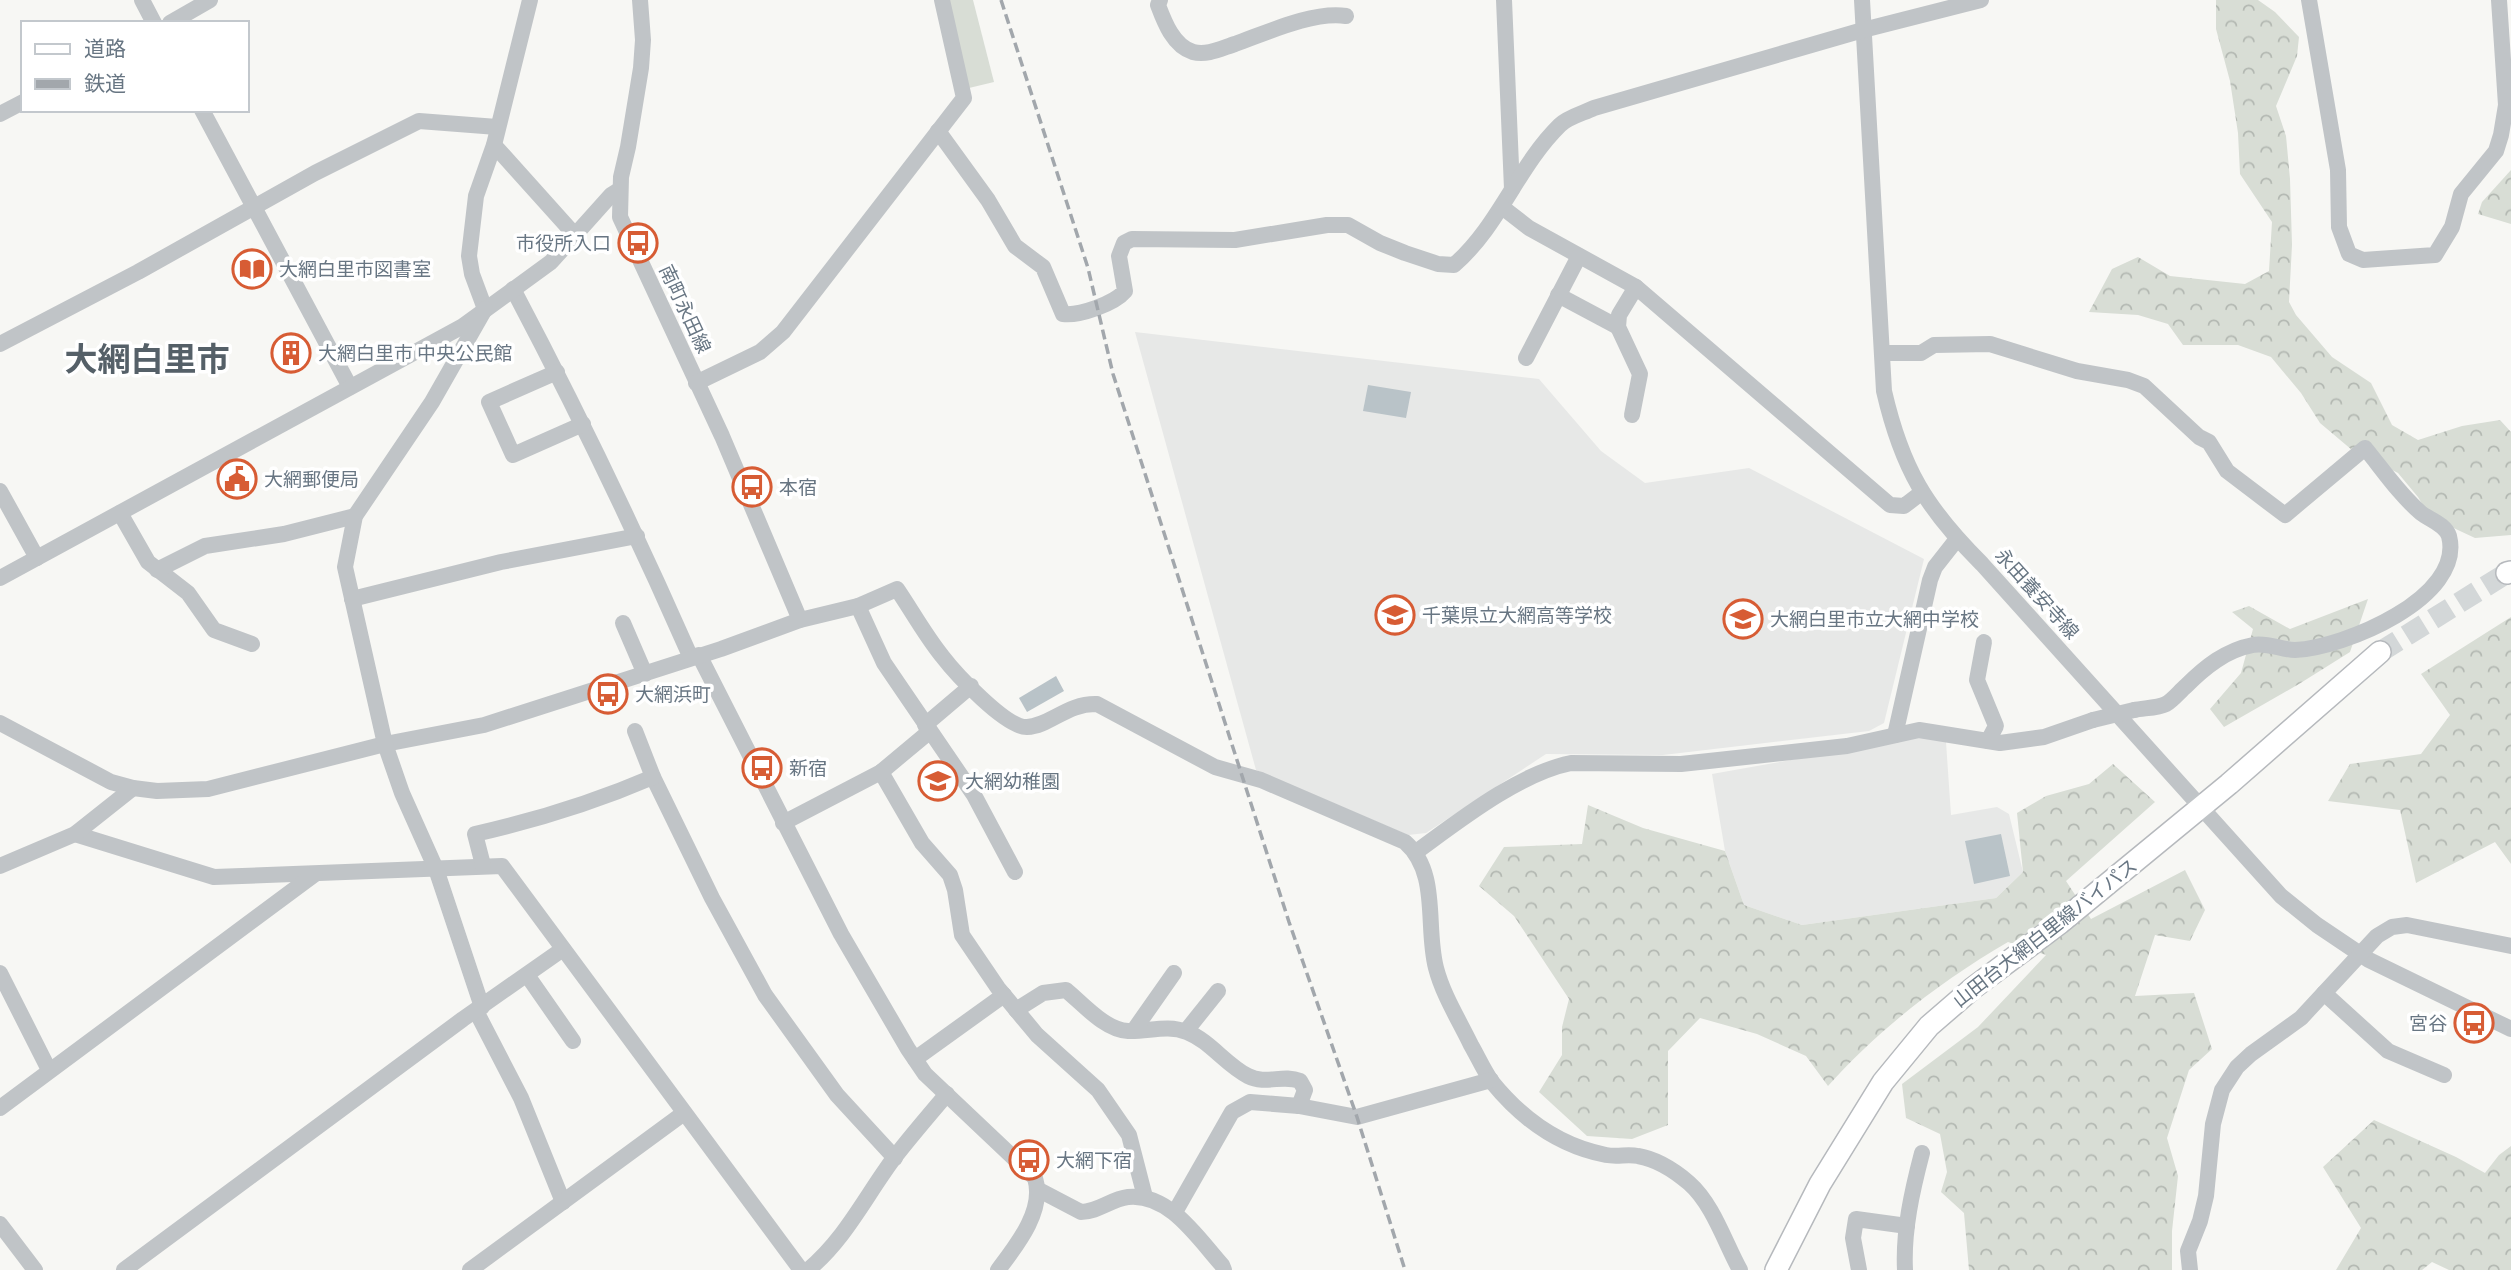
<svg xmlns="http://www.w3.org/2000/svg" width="2511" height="1270" viewBox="0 0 2511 1270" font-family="Cabin,'Noto Sans JP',sans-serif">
<defs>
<pattern id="forest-crowns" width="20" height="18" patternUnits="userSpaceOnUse" patternTransform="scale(1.75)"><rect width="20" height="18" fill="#d8ddd5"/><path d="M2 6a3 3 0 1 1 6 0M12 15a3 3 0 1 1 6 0" fill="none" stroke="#b3b8b2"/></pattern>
</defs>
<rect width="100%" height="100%" fill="#f7f7f4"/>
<!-- built -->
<g fill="#e7e8e7">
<polygon points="1135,332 1539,379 1601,451 1645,483 1749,468 1924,559 1884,723 1869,731 1663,755 1546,754 1426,833 1408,835 1256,770"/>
<polygon points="1920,737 1946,742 1951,815 1997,807 2009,814 2023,872 1996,898 1802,925 1744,905 1725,851 1712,774"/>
</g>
<!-- forest -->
<g fill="url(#forest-crowns)">
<polygon points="2216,0 2258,0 2275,12 2299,37 2297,56 2276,106 2286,136 2290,179 2292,245 2289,302 2296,315 2332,357 2371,383 2392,425 2418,440 2462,426 2500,420 2511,432 2511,535 2475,538 2430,517 2418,497 2398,473 2352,450 2320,423 2301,393 2271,357 2238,345 2183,345 2168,324 2138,315 2089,312 2112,269 2138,257 2170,276 2245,284 2269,271 2272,222 2240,174 2238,133 2230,81 2216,29"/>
<polygon points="2511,170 2511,224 2478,214 2482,202"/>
<polygon points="2368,599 2350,652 2299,684 2224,727 2210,709 2241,673 2253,629 2232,612 2249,606 2290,629"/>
<polygon points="2511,617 2511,864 2495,842 2416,883 2400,810 2328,801 2350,764 2421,754 2450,715 2421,674"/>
<path d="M2113,764L2155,802L2066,881L2091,919L2185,870L2205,910L2190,941L2155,935L2135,996L2194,993L2212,1049L2189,1070L2167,1138L2178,1176L2172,1231V1270H1969L1964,1213L1941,1192L1947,1172L1940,1134L1906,1118L1902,1084L1978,1027L2046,955L2008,942C1941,981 1879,1029 1828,1086L1806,1056L1757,1034L1700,1018L1668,1051V1125L1632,1139L1587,1136L1539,1092L1562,1055V1027L1569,999L1514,916L1479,886L1504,847L1582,844L1588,805L1643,828L1725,851L1744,905L1802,925L1996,898L2023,872L2017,813L2046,796L2089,784Z"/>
<polygon points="2374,1120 2456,1157 2485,1173 2499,1155 2511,1146 2511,1270 2449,1270 2432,1262 2422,1270 2336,1270 2361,1228 2323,1167"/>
</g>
<!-- park -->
<polygon fill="#d8ddd5" points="947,0 973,0 994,82 969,88"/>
<!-- water -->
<g fill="#b9c3c8">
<polygon points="1368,385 1411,392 1406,418 1363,411"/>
<polygon points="1056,676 1064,691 1027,712 1019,698"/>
<polygon points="2001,834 2010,876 1974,884 1965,841"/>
</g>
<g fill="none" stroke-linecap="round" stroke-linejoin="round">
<!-- major-tunnel -->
<polyline stroke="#d3d7d8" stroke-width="21" stroke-dasharray="21 10" stroke-linecap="butt" points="2380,652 2507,573"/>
<!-- major casing -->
<g stroke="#b6b9bd" stroke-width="24">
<g id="major">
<polyline points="2507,573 2511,572"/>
<polyline points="1776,1270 1820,1184 1883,1082 1929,1026 1973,988 2060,923 2229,784 2380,652"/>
</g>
</g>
<!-- minor -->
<g stroke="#c0c4c7" stroke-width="16">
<polyline points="142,0 154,23"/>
<polyline points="640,0 643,40 641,68 628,147 621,177 620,217 722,436 800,620"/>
<path d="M1160,0L1158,5C1164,21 1173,46 1193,52C1207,56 1222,48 1235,44C1266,33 1313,11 1346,16"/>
<polyline points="1504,0 1512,189"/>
<path d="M1862,0L1884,391C1902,469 1926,508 1982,564L2281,896L2317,925L2369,960L2511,1029"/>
<polyline points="2309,0 2338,170 2339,227 2349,254 2363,260 2435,255 2452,227 2461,194 2496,151 2501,135 2506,105 2499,0"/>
<polyline points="170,23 210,0"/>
<polyline points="202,110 350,387"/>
<polyline points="0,114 23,102"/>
<path d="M938,131L988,200L1015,246L1043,267L1063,314C1079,316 1114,304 1125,291L1119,256L1124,243L1132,239L1235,240L1327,225H1348L1380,243L1405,253L1438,264L1454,265C1499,226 1518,166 1560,125C1568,117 1584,113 1594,108L1863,30L1981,0"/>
<polyline points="494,145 574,234"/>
<polyline points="1502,207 1529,228 1636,287 1890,505 1904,506 1921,493"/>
<path d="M513,289C577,410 636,533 691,658"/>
<polyline points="1558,295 1618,327"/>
<polyline points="485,309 472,274 469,256 476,196 494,145 530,0"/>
<polyline points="0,344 138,272 315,173 419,121 497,127"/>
<path d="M1882,353H1921L1934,345L1990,344L2077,371L2128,380L2144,386L2199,437L2209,442L2227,471L2285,515L2365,448C2383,470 2399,494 2421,513C2430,520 2445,524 2449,536C2465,598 2343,648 2295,650C2282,650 2267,642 2253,645C2226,650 2205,667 2186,686C2180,691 2173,700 2166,704C2158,708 2144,708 2134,710"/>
<polyline points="1526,358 1579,256"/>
<polyline points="557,372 489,402 513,455 583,424"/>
<polyline points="696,383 760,352 783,332 964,98 942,0"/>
<polyline points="1632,415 1640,374 1618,327 1619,315 1636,287"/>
<polyline points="0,491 37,558"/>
<polyline points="120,513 148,562 188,593 214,630 252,644"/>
<polyline points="157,570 205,546 284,534 355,516"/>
<polyline points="0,578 463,326 551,262 611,195 619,190"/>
<polyline points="352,599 501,562 637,536"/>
<polyline points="858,606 884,663 974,795 1015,872"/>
<polyline points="623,623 645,674"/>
<polyline points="1984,642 1977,680 1996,726 1988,741"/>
<path d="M699,655L841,934L908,1049L925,1074L1035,1178C1045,1210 1017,1245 998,1270"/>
<path d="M0,723L111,782L133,788L157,791L208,789L385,744L484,725L721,649L800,620L858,606L897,589C912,611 925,635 942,656C955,673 1006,728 1027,727C1050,726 1067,703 1097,704L1215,767L1261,780L1405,842C1440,873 1425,926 1436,968C1443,995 1459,1020 1471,1045C1478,1057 1484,1071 1492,1082C1522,1119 1559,1146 1606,1155C1617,1157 1628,1154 1638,1156C1656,1159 1675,1171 1689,1183C1713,1204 1725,1243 1740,1270"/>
<polyline points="925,725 971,686"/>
<polyline points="635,731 653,777 712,898 765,995 837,1095 895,1158"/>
<polyline points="1895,735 1930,580 1935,567 1957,539"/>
<polyline points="881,772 922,843 950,875 955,890 962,935 998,988 1037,1035 1098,1090 1129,1135 1145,1197"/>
<polyline points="783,823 881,772 929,732"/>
<polyline points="75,834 214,877 502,866 801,1270"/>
<path d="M1416,852C1460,820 1518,774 1571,763L1681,764L1847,746L1919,730L2000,743L2044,737L2093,720"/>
<path d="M483,865L475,834C537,820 595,802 653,777"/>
<polyline points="0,866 75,834 133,788"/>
<polyline points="0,973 49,1070"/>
<polyline points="527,975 573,1041"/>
<polyline points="2324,993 2388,1051 2444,1075"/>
<polyline points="482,1007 436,869 402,793 385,744 345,567 355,516 432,402 485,309"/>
<path d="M1016,1010L1043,993L1066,990C1083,1004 1105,1030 1128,1031C1148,1032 1167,1024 1187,1032C1210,1041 1226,1065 1248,1076C1266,1085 1283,1074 1300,1081L1305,1090L1299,1106"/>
<polyline points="476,1011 521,1098 563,1202"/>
<polyline points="1134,1030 1174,973"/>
<polyline points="1186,1031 1218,991"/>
<polyline points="915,1059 1004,995"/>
<polyline points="0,1108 315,874"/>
<path d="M1039,1190L1081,1212C1098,1212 1111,1199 1128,1197C1169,1193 1197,1237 1222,1265L1224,1270"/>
<polyline points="1175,1212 1232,1112 1250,1102 1299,1106 1357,1117 1491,1080"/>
<polyline points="0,1224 35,1270"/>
<polyline points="124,1270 463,1019 563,949"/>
<polyline points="470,1270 684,1113"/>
<path d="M808,1270C846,1238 865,1197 894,1158C911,1136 929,1115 947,1094"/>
<polyline points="1859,1270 1853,1238 1856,1219 1907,1226"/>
<path d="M1905,1270C1903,1231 1912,1191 1922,1153"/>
<polyline points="2190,1270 2188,1251 2200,1221 2206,1196 2213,1124 2222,1090 2237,1067 2251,1054 2301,1018 2377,936 2392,927 2407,925 2511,946"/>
</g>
<!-- major -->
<use href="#major" stroke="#fff" stroke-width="21"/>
<!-- rail -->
<polyline stroke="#a2a7ac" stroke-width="3.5" stroke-dasharray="10 5" stroke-linecap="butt" points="1001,0 1088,268 1113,374 1289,922 1357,1117 1405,1270"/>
<!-- minor-bridge -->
<polyline stroke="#c0c4c7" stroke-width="16" points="2093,720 2134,710"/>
</g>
<!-- icons -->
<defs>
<g id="bus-ring" transform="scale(2.0125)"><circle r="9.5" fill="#fff" stroke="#d75c34" stroke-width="1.5"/><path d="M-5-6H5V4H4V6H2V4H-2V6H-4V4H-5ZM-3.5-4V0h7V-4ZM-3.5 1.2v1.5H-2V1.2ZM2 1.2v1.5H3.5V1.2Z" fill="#d75c34"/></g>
<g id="library-ring" transform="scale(2.0125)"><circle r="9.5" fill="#fff" stroke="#d75c34" stroke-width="1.5"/><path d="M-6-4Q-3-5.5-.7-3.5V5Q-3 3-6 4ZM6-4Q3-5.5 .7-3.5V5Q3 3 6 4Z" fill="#d75c34"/></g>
<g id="building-ring" transform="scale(2.0125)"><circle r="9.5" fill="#fff" stroke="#d75c34" stroke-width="1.5"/><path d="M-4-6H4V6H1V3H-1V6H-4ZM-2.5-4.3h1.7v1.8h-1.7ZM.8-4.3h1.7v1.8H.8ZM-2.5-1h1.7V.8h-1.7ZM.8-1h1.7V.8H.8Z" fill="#d75c34"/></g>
<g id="civic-ring" transform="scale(2.0125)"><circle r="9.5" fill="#fff" stroke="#d75c34" stroke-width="1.5"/><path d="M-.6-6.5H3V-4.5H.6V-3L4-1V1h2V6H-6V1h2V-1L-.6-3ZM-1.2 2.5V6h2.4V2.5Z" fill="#d75c34"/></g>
<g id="school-ring" transform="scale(2.0125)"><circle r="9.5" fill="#fff" stroke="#d75c34" stroke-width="1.5"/><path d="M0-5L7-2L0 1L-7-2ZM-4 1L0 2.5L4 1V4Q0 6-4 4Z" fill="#d75c34"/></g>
</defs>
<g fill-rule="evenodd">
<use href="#bus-ring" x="638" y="243"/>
<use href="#library-ring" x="252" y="269"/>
<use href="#building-ring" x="291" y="353"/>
<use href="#civic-ring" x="237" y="479"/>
<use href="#bus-ring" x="752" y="487"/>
<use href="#school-ring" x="1395" y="615"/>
<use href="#school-ring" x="1743" y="619"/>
<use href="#bus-ring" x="608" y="694"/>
<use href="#bus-ring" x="762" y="768"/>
<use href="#school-ring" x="938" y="781"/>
<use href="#bus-ring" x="2474" y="1023"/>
<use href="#bus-ring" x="1029" y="1160"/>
</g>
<g text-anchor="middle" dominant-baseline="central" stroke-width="7" stroke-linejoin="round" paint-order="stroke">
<!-- poi labels -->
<g font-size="19" fill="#687683" stroke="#fff" text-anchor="start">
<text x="611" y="243" text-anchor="end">市役所入口</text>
<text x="279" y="269">大網白里市図書室</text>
<text x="318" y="353">大網白里市 中央公民館</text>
<text x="264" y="479">大網郵便局</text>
<text x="779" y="487">本宿</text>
<text x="1422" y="615">千葉県立大網高等学校</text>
<text x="1770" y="619">大網白里市立大網中学校</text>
<text x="635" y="694">大網浜町</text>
<text x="789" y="768">新宿</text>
<text x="965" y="781">大網幼稚園</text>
<text x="2447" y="1023" text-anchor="end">宮谷</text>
<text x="1056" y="1160">大網下宿</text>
</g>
<!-- street labels -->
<g font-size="19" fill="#687683" stroke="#fff">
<text transform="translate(685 309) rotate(65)">南町永田線</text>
<text transform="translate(2037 594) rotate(48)">永田養安寺線</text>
<text transform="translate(2045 933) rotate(-38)">山田台大網白里線バイパス</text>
</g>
<!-- town labels -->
<g font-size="33" font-weight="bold" fill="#556068" stroke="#fff">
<text x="147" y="359">大網白里市</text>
</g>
</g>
<!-- legend -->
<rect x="21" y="21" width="228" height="91" fill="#ffffff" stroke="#c3c8cd" stroke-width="2"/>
<rect x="35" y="44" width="35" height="10" fill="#ffffff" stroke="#c3c8cd" stroke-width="2"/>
<text x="84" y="56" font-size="21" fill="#687683">道路</text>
<rect x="35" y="79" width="35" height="10" fill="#a2a7ac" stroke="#c3c8cd" stroke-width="2"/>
<text x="84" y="91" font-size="21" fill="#687683">鉄道</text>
</svg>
